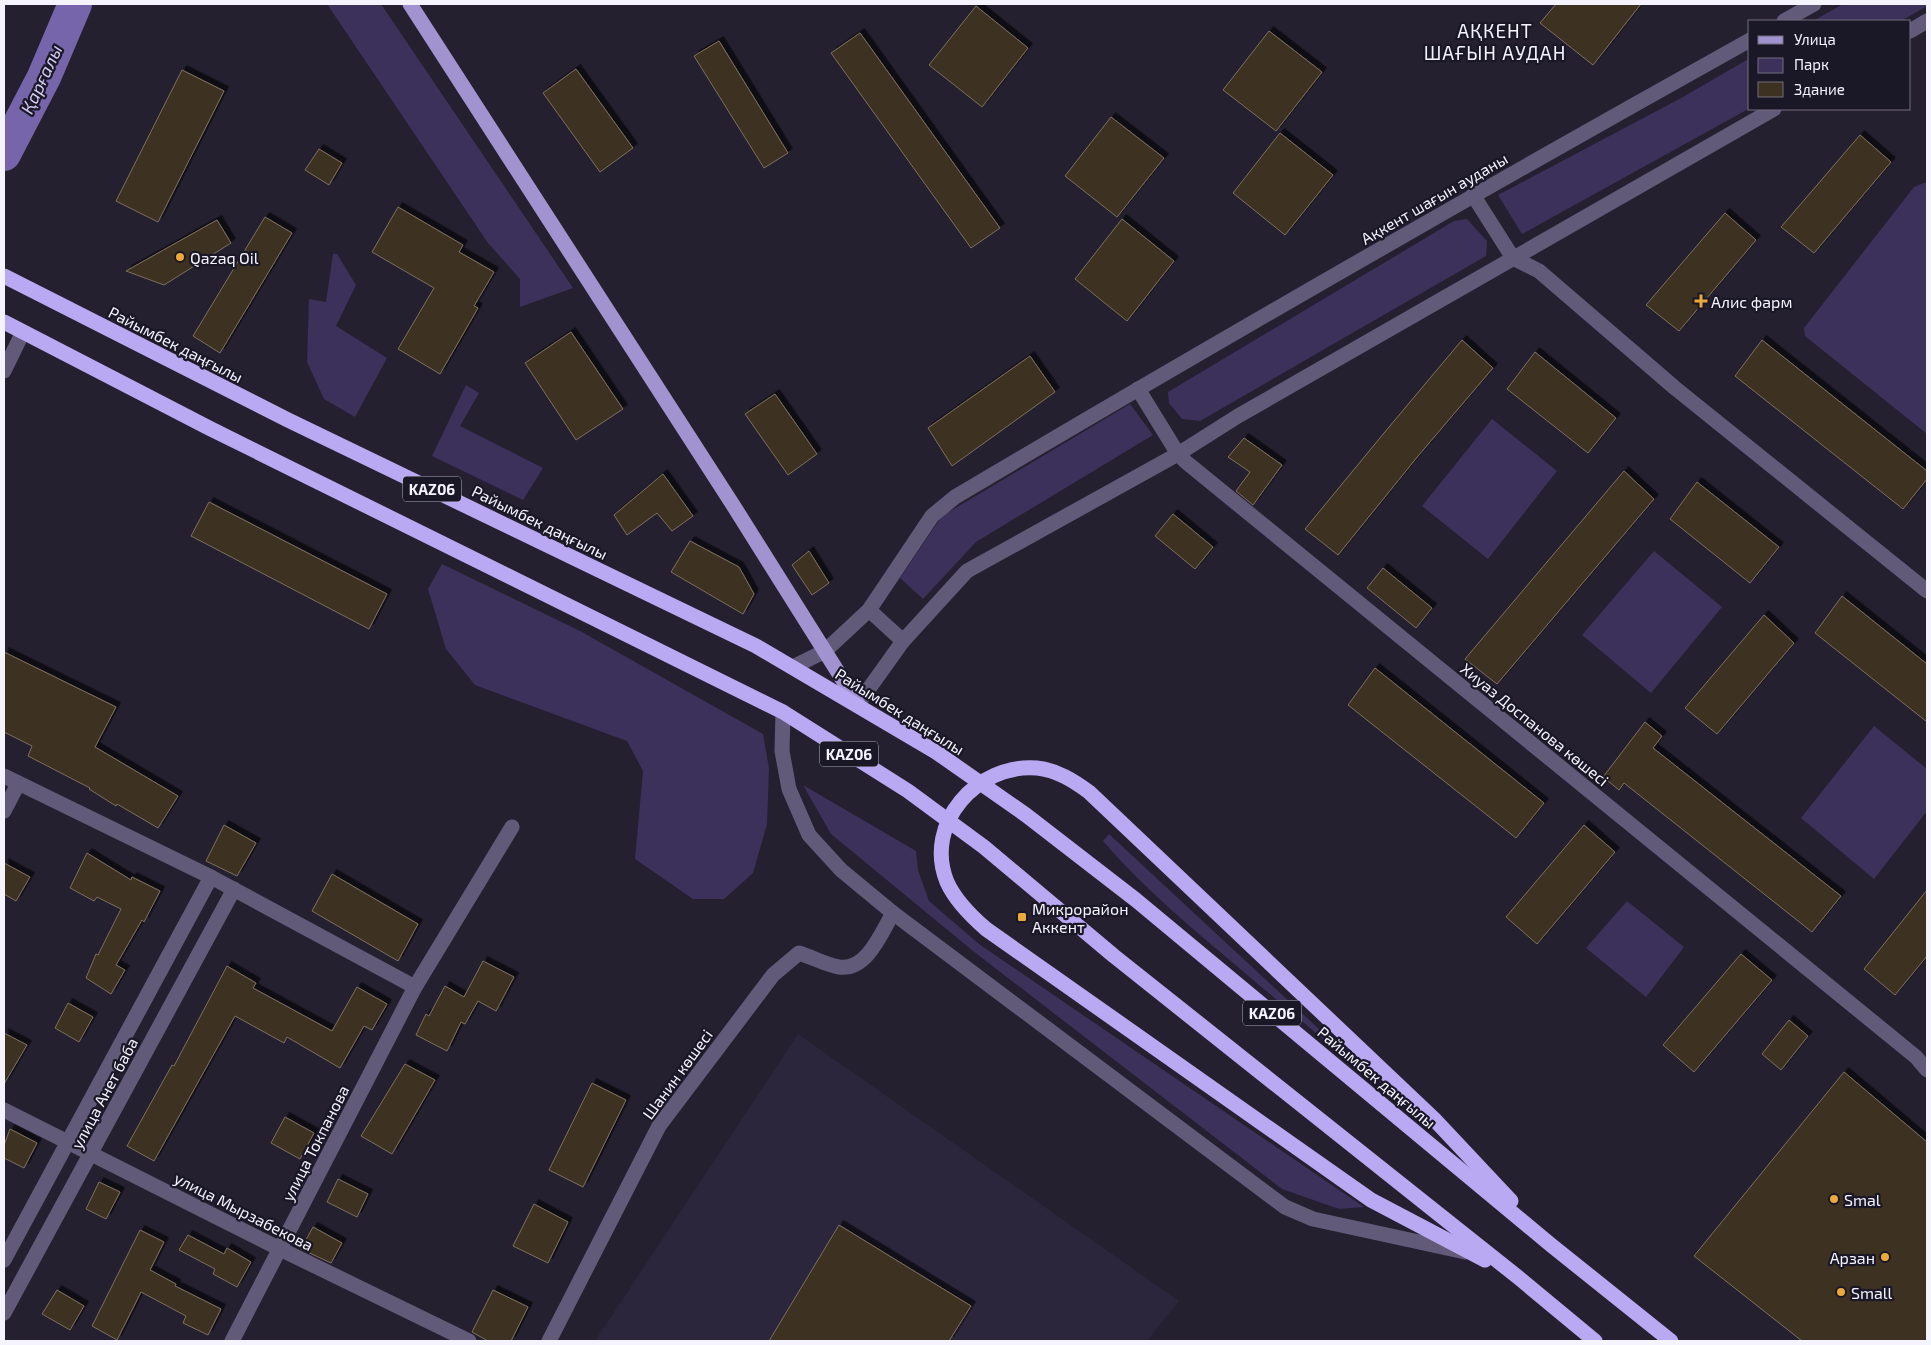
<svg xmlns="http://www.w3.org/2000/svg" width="1931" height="1345" viewBox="0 0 1931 1345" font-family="'Exo 2',sans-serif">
<defs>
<filter id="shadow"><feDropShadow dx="4.5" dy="-4.5" stdDeviation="0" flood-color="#0009"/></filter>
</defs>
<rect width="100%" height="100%" fill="#242030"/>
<!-- built -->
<polygon fill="#2b263c" points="798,1034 1179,1301 1147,1341 595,1341"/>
<!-- green -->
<g fill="#3b315a">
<polygon points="327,4 381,4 573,288 520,307 520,279 488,243"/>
<polygon points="1843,4 1927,4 1927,6 1901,21 1813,21"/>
<polygon points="1750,58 1750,108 1522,234 1498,195 1683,97"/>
<polygon points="1924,183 1927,183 1927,434 1805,336 1804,328 1914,187"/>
<polygon points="1467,219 1487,241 1486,256 1200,421 1182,419 1169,403 1168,392 1454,221"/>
<polygon points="333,254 337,254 356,285 336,326 387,358 355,417 324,399 307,362 309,299 326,302"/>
<polygon points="466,385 479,393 460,426 543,468 523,500 432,456"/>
<polygon points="1130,404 1153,435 976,542 923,599 900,578 942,516"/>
<polygon points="1492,419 1557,471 1488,559 1422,506"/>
<polygon points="1654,551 1722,607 1651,693 1582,635"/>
<polygon points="442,564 580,631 763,734 769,768 767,824 753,873 724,899 693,899 635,859 643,771 627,741 475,685 446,649 428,589"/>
<polygon points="1874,726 1927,769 1927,811 1874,879 1801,818"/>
<polygon points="803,785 916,851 918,870 929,901 979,944 1364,1207 1339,1209 1282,1189 973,951 831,834"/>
<path d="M1109,834L1405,1109C1350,1062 1295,1015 1239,968C1192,928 1143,888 1103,841Z"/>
<polygon points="1627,901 1684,947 1646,997 1586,948"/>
</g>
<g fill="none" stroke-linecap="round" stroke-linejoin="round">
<!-- river -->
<polyline stroke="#7665aa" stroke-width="34" points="4,154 44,77 75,4"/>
</g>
<!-- building -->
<g fill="#3d3122" stroke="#7d705f" filter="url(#shadow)">
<polygon points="1556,4 1641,4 1593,65 1540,23"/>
<polygon points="976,6 1028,48 982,107 929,65"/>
<polygon points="1269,31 1322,72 1276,131 1223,90"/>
<polygon points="860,33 1000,228 971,248 831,53"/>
<polygon points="719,41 788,153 764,168 694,56"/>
<polygon points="576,69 633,148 600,172 543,93"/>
<polygon points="182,70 224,91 158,222 116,201"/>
<polygon points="1111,117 1164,158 1117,217 1065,176"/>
<polygon points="1280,133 1333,175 1285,235 1233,193"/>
<polygon points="1860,135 1891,162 1814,253 1781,227"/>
<polygon points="319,149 342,163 329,185 305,170"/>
<polygon points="398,207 463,245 459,252 494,272 474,306 478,308 440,374 398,349 434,288 372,252"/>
<polygon points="1725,213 1756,240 1679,331 1646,305"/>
<polygon points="265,217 292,233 220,353 193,336"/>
<polygon points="1122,219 1174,261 1127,321 1075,279"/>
<polygon points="217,220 231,243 164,285 126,271"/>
<polygon points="571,332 623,409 576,440 525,363"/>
<polygon points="1462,340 1493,368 1418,456 1338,555 1305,529 1384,433"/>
<polygon points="1762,340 1927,471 1927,479 1903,509 1735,376"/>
<polygon points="1535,352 1616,418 1588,453 1507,389"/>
<polygon points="1030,356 1055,392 952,466 928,428"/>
<polygon points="775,394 817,454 788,475 745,414"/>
<polygon points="1244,438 1282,465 1253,505 1236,491 1250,472 1228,457"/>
<polygon points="1624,471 1654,499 1497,684 1465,659"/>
<polygon points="663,474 693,516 672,531 657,513 627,535 614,515"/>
<polygon points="1697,482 1779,547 1750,583 1670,519"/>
<polygon points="209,502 387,594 369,629 191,536"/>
<polygon points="1173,514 1213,547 1195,569 1155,536"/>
<polygon points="690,541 739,567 754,594 743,614 671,572"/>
<polygon points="809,551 829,583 812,595 792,565"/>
<polygon points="1383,568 1432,608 1416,628 1367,588"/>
<polygon points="1842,596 1927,664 1927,722 1815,633"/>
<polygon points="1764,615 1794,643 1717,734 1685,708"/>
<polygon points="4,652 116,707 95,747 178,796 158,828 117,804 116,806 89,789 90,788 28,756 32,746 4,732"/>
<polygon points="1375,668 1544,803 1516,838 1348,705"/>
<polygon points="1645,722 1662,736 1653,748 1841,896 1812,932 1624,783 1619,790 1603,777"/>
<polygon points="224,825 256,843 237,876 206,861"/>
<polygon points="1584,825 1615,852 1537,944 1506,917"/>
<polygon points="87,853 131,880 132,877 160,891 144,922 142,920 116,965 125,970 111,994 86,978 96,954 98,955 121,909 97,897 94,901 70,888"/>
<polygon points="4,863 30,877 16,901 4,894"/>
<polygon points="332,874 418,924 398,961 312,911"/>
<polygon points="1927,890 1927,956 1895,995 1864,969"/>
<polygon points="1741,954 1772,980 1694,1072 1663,1045"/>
<polygon points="483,961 514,977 496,1011 478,1001 465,1024 461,1022 447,1051 416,1035 426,1014 429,1016 445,986 464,997"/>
<polygon points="227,966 256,983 253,988 332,1031 357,987 387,1004 372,1030 364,1026 340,1068 287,1037 284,1043 235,1016 154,1161 127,1146 172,1065 174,1066"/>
<polygon points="68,1003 93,1017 79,1042 55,1028"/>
<polygon points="1789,1020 1808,1036 1781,1070 1762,1054"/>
<polygon points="4,1033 27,1045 4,1084"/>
<polygon points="405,1064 435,1080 392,1154 361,1136"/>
<polygon points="1844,1072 1927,1142 1927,1341 1802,1341 1694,1256"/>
<polygon points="592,1083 626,1100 583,1187 549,1170"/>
<polygon points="285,1117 314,1133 300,1159 271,1143"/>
<polygon points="10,1129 37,1143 24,1168 4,1158 4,1145"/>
<polygon points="338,1179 368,1194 357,1217 327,1202"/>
<polygon points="99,1182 120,1192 106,1219 86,1209"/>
<polygon points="534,1204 568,1222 548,1263 513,1246"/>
<polygon points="839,1225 971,1306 949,1341 769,1341"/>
<polygon points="313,1227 342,1243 331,1263 301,1249"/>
<polygon points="140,1230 164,1242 150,1270 176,1284 175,1286 221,1309 208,1335 183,1323 186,1316 141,1292 117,1340 92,1326"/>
<polygon points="188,1235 224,1254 227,1248 251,1262 237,1287 213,1274 215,1269 179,1250"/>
<polygon points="57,1290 84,1306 70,1330 42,1314"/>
<polygon points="493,1290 528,1307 511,1341 488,1341 472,1332"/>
</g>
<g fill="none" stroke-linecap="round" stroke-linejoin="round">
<!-- minor -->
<g stroke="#615b79" stroke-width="15">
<polyline points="1784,21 1814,4"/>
<polyline points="1910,31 1927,21"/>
<polyline points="1473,195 1513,258 1539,271 1675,388 1927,591"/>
<polyline points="4,371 23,332"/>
<polyline points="1138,389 1178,454 1186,462 1916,1057 1927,1070"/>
<polyline points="869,610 903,641"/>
<path d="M793,667L825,651L869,610L932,516L955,497C1218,341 1483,189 1750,40"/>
<polyline points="858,704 903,641 967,571 1178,454 1238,416 1774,109"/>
<polyline points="783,712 782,751 789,789 809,835 841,870 893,913 1285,1207 1313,1219 1465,1252"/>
<polyline points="4,776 211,877 415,987"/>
<polyline points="4,811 18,784"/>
<polyline points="4,1110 280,1249 469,1341"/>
<polyline points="4,1260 211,877"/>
<polyline points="4,1313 234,889"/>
<polyline points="232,1341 415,987 512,827"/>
<path d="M549,1341L659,1126L773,975L799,953C812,957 826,965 839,967C867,971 881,933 893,913"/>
</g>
<!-- major -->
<polyline stroke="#a093d0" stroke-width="15" points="410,4 733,505 858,704"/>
<!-- highway -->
<g stroke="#b9a9f3" stroke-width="15">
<polyline points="4,276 288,420 756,646 936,752 1026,815 1136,900 1551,1245 1671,1341"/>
<polyline points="4,322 209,428 783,712 908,791 984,847 1114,956 1519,1278 1595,1341"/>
<path d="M1485,1260L1371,1200L986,929C971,916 955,900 947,882C923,823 978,763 1037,768C1057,770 1074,781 1089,792L1434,1119L1511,1201"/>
</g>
</g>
<!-- markers -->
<g fill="#eca93b" stroke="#1a1726" stroke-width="2">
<circle cx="180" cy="257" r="5"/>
<path d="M1698.5 293.5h5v5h5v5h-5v5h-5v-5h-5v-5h5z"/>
<rect x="1017" y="912" width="10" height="10" rx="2.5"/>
<circle cx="1834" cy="1199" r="5"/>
<circle cx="1885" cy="1257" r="5"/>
<circle cx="1841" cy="1292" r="5"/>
</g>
<g text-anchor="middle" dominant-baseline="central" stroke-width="4.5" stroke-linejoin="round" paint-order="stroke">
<!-- shield labels -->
<g fill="#1a1726" stroke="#b3b1bd" stroke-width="1">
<rect x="403" y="476.5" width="58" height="25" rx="4"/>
<rect x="820" y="741.5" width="58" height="25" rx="4"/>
<rect x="1243" y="1000.5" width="58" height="25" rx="4"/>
</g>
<g font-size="15" font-weight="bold" fill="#f5f3fe">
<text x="432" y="489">KАZ06</text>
<text x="849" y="754">KАZ06</text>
<text x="1272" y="1013">KАZ06</text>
</g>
<!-- street labels -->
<g font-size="16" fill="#f5f3fe" stroke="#1a1726">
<text transform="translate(1434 198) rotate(-30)">Ақкент шағын ауданы</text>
<text transform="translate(176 344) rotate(27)">Райымбек даңғылы</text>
<text transform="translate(540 522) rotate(26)">Райымбек даңғылы</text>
<text transform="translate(900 711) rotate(32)">Райымбек даңғылы</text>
<text transform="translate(1535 724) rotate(39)">Хиуаз Доспанова көшесі</text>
<text transform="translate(677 1074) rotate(-54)">Шанин көшесі</text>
<text transform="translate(1377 1077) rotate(40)">Райымбек даңғылы</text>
<text transform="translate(104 1093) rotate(-62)">улица Анет баба</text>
<text transform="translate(315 1143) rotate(-63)">улица Токпанова</text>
<text transform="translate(244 1211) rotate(27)">улица Мырзабекова</text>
</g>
<!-- poi labels -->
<g font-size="16" fill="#f5f3fe" stroke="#1a1726" text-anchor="start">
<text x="190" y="257">Qazaq Oil</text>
<text x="1711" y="301">Алис фарм</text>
<text x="1032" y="908">Микрорайон<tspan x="1032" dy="18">Аккент</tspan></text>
<text x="1844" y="1199">Smal</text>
<text x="1875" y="1257" text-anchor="end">Арзан</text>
<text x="1851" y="1292">Small</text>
</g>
<!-- water labels -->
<g font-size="18" font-style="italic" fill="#d3cbf3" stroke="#1a1726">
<text transform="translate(41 79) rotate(-65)">Қарғалы</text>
</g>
<!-- quarter labels -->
<g font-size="19" letter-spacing="1" fill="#f5f3fe" stroke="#1a1726">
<text x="1495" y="30">АҚКЕНТ<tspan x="1495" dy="22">ШАҒЫН АУДАН</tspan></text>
</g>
</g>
<!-- border -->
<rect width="1931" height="1345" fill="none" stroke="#f5f3fe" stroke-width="10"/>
<!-- legend -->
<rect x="1748" y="20" width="162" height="90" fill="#1a1726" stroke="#726f7c"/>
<rect x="1758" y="36" width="25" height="8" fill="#a093d0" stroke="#726f7c"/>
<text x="1794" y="45" font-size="15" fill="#f5f3fe">Улица</text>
<rect x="1758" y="58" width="25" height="15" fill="#3b315a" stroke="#726f7c"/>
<text x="1794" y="70" font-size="15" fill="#f5f3fe">Парк</text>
<rect x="1758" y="82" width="25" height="15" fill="#3d3122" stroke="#726f7c"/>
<text x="1794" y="95" font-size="15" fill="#f5f3fe">Здание</text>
</svg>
